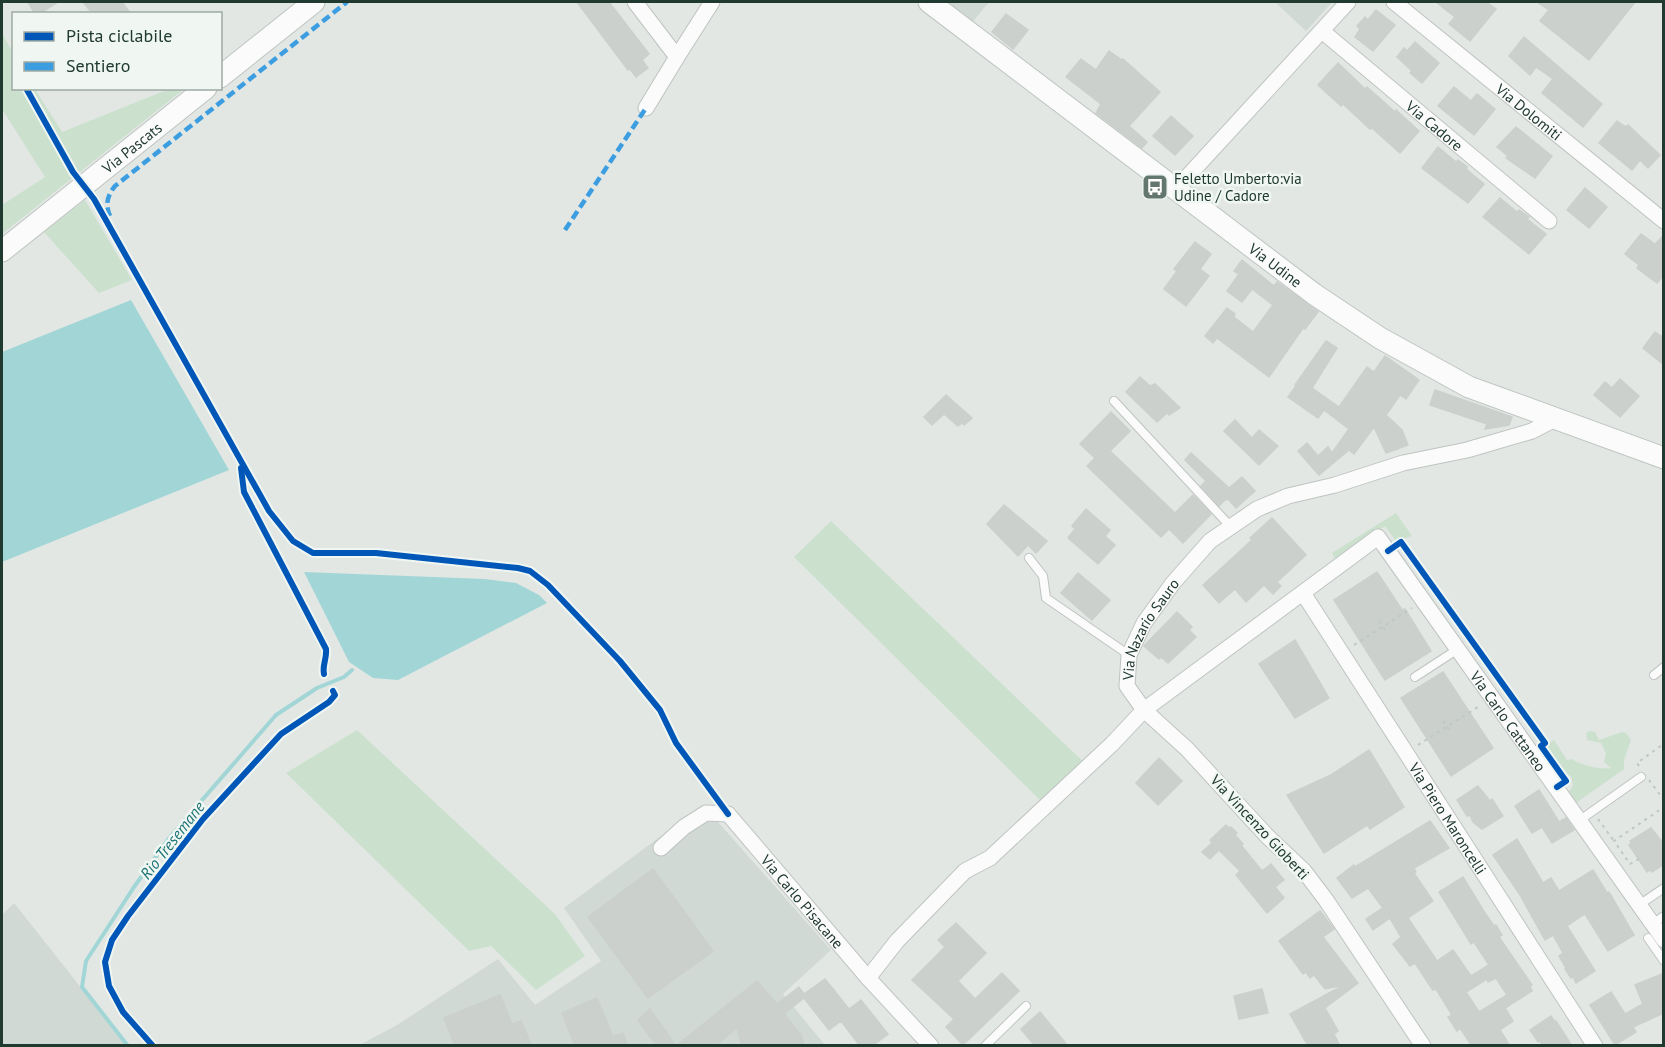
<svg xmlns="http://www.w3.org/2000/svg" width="1665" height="1047" viewBox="0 0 1665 1047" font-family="'PT Sans',sans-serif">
<rect width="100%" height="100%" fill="#e2e7e4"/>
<!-- built -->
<g fill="#d0d9d4">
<polygon points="940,2 989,2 970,25"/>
<polygon points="1275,2 1332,2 1306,31"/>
<polygon points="703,805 831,950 783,994 825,1045 358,1046 397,1025 498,959 535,1005 601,961 564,908"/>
<polygon points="14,903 71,975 125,1045 2,1045 2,915"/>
</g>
<!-- green -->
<g fill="#cbe1ce">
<polygon points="2,33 13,53 14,88 35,89 62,132 169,89 184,89 2,234 2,205 45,177 2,109"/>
<polygon points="85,200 132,280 99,293 44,232"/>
<polygon points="1396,513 1412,536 1401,540 1399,537 1395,540 1385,526 1358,545 1356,543 1335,559 1332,553"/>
<polygon points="831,521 1090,768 1049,809 794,557"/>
<polygon points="357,730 555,914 585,956 536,990 491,946 469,951 286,773"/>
<path d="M1590,731L1595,732L1599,740L1622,732L1626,733L1631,740L1624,760V769L1576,803L1569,792L1573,785L1571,776L1561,771L1544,747L1554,740L1567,760L1572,759C1580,765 1601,770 1611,768L1604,762L1606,754L1601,743L1587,740L1586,733Z"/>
</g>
<!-- water -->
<g fill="#a2d6d6">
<polygon points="131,300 229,470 2,562 2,352"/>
<polygon points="304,572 485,579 516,583 539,595 547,603 398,680 373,678 349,662"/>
</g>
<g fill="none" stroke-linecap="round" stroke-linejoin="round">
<!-- stream -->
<polyline stroke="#a2d6d6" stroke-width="4" points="128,1046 82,987 86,961 134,887 170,837 276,715 317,688 344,677 352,670"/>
</g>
<!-- building -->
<g fill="#cbd0cd" stroke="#cbd0cd" stroke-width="1.5" fill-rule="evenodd">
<polygon points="28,2 58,2 39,14 35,14"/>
<polygon points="83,2 122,2 131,14 93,14"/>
<polygon points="577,2 609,2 649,54 642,60 648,68 636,77 630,69 628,70"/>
<polygon points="1436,2 1486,2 1496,9 1470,41 1449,24 1455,17"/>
<polygon points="1537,2 1635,2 1589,60 1540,21 1549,10"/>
<polygon points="1376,10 1395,25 1373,51 1355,37 1360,29 1357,26 1365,17 1368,20"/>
<polygon points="1006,14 1028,30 1013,49 992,32"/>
<polygon points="1524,37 1602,104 1583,127 1542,93 1553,79 1536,67 1530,75 1509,56"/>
<polygon points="1415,42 1439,63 1422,83 1410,73 1412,71 1397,57 1404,48 1407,51"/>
<polygon points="1109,51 1122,60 1123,59 1160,92 1129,126 1147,142 1142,148 1096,113 1101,104 1066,77 1081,59 1096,70"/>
<polygon points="1338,63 1365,89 1367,87 1395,112 1396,110 1419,131 1400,153 1372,128 1370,129 1343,104 1341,106 1318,85"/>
<polygon points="1454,87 1471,101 1477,94 1495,109 1474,135 1438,106"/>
<polygon points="1171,116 1193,136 1175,155 1153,136"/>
<polygon points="1617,121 1626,127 1628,125 1660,155 1648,168 1640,160 1632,170 1599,143"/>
<polygon points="1516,127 1552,156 1535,178 1506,158 1508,156 1497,147"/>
<polygon points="1438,147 1456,162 1458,160 1467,167 1466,169 1484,184 1468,203 1422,168"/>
<polygon points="1585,188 1607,207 1589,228 1567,210"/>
<polygon points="1500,198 1517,212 1519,210 1529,217 1527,219 1546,234 1529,254 1483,217"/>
<polygon points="1641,234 1655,244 1664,235 1664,275 1657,283 1637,268 1639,265 1625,254"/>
<polygon points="1195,242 1211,254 1200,269 1209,276 1186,306 1164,289 1177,271 1174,269"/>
<polygon points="1242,260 1274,286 1277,282 1318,312 1305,329 1303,328 1269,377 1217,338 1213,343 1205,336 1227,308 1235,314 1234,317 1253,332 1273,305 1252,289 1242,302 1227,291 1239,274 1234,271"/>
<polygon points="1655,332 1664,338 1664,365 1643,348"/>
<polygon points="1326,341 1337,348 1312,388 1339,407 1367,367 1374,372 1385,356 1419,380 1406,399 1400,395 1386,415 1402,430 1408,445 1386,453 1374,427 1354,454 1349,450 1319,475 1298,451 1307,443 1318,456 1328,447 1332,453 1349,429 1324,410 1318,418 1288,397 1296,386 1295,385"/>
<polygon points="1140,377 1150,386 1155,384 1180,408 1169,415 1167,413 1157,422 1126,392"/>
<polygon points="1620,379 1639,396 1620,417 1594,395 1605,382 1612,388"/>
<polygon points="1435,390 1512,417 1509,425 1485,429 1487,424 1430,405"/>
<polygon points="946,395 972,418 964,425 962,423 958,426 944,414 932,425 924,417"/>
<polygon points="1111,412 1130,431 1110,451 1175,513 1193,495 1211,514 1183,543 1169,529 1161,537 1087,466 1095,458 1080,444"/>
<polygon points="1235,420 1252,438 1259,430 1278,446 1259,465 1224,431"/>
<polygon points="1191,453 1229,488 1242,477 1255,491 1236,508 1229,500 1226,499 1219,506 1201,486 1206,481 1185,460"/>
<polygon points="1004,505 1047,541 1036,553 1028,545 1018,556 987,524"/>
<polygon points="1086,509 1110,530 1105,536 1115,545 1098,564 1068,538 1075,529 1072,526"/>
<polygon points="1272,518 1306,555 1277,582 1281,586 1273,594 1264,585 1246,602 1235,589 1219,603 1203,585 1252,540 1250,538"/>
<polygon points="1377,572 1402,610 1405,609 1431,651 1385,680 1334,600"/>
<polygon points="1078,573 1110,600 1092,620 1061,593"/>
<polygon points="1177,612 1192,627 1189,630 1196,637 1168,663 1161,657 1159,659 1144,646"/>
<polygon points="1295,640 1329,698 1295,718 1259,664"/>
<polygon points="1443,672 1493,748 1451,776 1401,698"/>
<polygon points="1369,750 1404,807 1370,829 1367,825 1324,853 1287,795 1331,775"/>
<polygon points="1159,758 1182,781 1158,805 1136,783"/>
<polygon points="1478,786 1490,801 1492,799 1503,816 1482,829 1473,822 1470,815 1467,816 1457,800"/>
<polygon points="1539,790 1559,822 1566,818 1574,830 1552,843 1542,827 1532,833 1515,806"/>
<path d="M1430,821L1449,848L1414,868L1416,872L1414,873L1433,901L1408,918L1437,961L1453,950L1471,976L1489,965L1474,942L1471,944L1439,892L1463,877L1485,913L1494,926L1496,925L1502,935L1499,937L1532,985L1530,986L1532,991L1505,1008L1513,1021L1500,1030L1510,1046H1472L1460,1028L1457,1031L1448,1017L1452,1015L1436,989L1433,990L1430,986L1415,963L1410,966L1393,944L1401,937L1390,918L1373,930L1366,919L1383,908L1368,888L1352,898L1337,878L1354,865L1355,867ZM1496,978L1507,995L1479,1012L1466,992L1487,979L1488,982Z"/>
<polygon points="1226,825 1229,828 1231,827 1237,833 1235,835 1243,844 1241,845 1262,871 1271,864 1284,880 1275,887 1284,898 1267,913 1236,875 1240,871 1219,850 1210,859 1202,852 1212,843 1210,840"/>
<polygon points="1651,828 1664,844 1664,864 1652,872 1650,870 1647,872 1629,845 1631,843 1630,841"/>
<polygon points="1517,839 1543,883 1551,878 1559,891 1593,870 1607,893 1609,892 1634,935 1608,951 1585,914 1567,926 1595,971 1576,983 1573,977 1571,978 1565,969 1566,968 1559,956 1563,953 1553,935 1545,940 1520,895 1493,855"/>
<polygon points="653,869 713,951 648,998 588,917"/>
<polygon points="1320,911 1334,929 1323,937 1358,983 1325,1008 1338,1031 1334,1034 1340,1046 1308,1046 1290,1014 1344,985 1325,989 1314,975 1310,978 1306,972 1303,974 1279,941"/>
<polygon points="956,923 986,953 958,981 975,999 1002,973 1019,991 963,1045 946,1027 954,1019 912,980 945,947 938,940"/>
<polygon points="1664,973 1664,1013 1633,1027 1636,1032 1615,1045 1590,1005 1611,992 1625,1014 1643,1004 1635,985"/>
<polygon points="825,979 849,1009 861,1000 888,1034 872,1046 860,1046 841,1021 829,1030 804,998 784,1014 801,1035 804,1046 742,1046 737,1028 715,1046 676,1046 757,981 777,1004 799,987 804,994"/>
<polygon points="1262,989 1268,1013 1239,1019 1234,996"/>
<polygon points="500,995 512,1024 521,1021 532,1046 455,1046 444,1018"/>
<polygon points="597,998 613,1037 623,1033 628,1046 575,1046 562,1013"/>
<polygon points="650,1009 676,1046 657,1046 638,1020"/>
<polygon points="1040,1012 1068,1046 1035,1046 1021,1029"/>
<polygon points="1551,1016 1555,1022 1556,1021 1572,1046 1543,1046 1540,1041 1538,1042 1530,1030"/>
</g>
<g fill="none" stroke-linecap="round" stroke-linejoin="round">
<!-- lane casing -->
<g stroke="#bfc4c1" stroke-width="10">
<g id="lane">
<polyline points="1114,401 1231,527"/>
<polyline points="1029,558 1043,576 1046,598 1129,655"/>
<polyline points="1654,675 1664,667"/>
<polyline points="1415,677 1458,649"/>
<polyline points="1580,820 1641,777"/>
<polyline points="1639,905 1664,888"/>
<polyline points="1652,924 1664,916"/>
<polyline points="1648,938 1664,961"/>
<polyline points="985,1046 1026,1006"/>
</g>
</g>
<!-- street casing -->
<g stroke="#bfc4c1" stroke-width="17">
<g id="street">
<polyline points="635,2 677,57 712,2"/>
<path id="s1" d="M1394,2L1664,221"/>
<path id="s2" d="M1322,31L1549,221"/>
<polyline points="646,108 677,57"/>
<polyline points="1176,189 1348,2"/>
<path id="s3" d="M1303,593L1595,1046"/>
<path id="s4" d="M661,848L684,827L706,813L728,814L868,978L931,1046"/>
<path id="s5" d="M868,978L897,941L965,871L990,858L1112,744L1144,710L1378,537L1664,940"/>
<path id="s6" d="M1423,1046L1326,900L1304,871L1267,836L1187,749L1144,710L1127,686L1129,655L1144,623L1173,583L1210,541L1257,509L1288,496L1335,485L1403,463L1467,450L1532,431L1555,419"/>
</g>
</g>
<!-- secondary casing -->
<g stroke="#bec5c1" stroke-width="23">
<g id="secondary">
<path id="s7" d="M929,2L1314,294L1380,338L1469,387L1664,458"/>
<polyline points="220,77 314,2"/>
<path id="s8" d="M2,251L206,88"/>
</g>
</g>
<!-- path -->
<g stroke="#bfc8c4" stroke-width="2" stroke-dasharray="3 4.5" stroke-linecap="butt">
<polyline points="1379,621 1385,630"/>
<polyline points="1354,645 1412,608"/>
<polyline points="1443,721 1451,732"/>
<polyline points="1418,745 1481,705"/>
<polyline points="1639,766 1637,763 1662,745 1664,747"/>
<polyline points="1649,780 1664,800"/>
<polyline points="1598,819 1614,841"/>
<polyline points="1639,859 1630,864 1614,841 1664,807"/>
</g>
<!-- lane -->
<use href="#lane" stroke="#fbfbfb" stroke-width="8"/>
<!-- street -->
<use href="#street" stroke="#fbfbfb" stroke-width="15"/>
<!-- secondary -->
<use href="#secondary" stroke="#fbfbfb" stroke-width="21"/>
<!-- quiet -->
<g stroke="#3c9ee1" stroke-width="4.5" stroke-dasharray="9 4.5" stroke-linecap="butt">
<path d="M110,216C105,205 107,196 115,186L347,2"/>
<polyline points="565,230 646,108"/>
</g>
<!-- cycleway casing -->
<g stroke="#f0f7f2" stroke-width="10">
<g id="cycleway">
<polyline points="26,88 73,172 94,199 130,263 269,511 293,541 313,553 376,553 518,568 530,571 548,585 620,661 660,710 676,743 728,814"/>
<path d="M241,468L244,492L326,649C327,659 322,665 324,674"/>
<polyline points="1388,551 1401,542 1545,743 1541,746 1566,781 1557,787"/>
<polyline points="153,1046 123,1012 109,986 105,962 112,940 128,916 203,819 281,734 329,702 335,695 333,691"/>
</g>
</g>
<!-- cycleway -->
<use href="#cycleway" stroke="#0057b8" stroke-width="6"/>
</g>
<!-- icons -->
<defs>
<g id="bus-square" transform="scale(1.35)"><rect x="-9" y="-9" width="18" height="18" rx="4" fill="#64776e" stroke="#f0f7f2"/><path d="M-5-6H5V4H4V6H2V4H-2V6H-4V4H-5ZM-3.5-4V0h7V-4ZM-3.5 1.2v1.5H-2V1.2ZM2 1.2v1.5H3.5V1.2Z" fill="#fff"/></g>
</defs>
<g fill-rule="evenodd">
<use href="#bus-square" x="1155" y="187"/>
</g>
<g text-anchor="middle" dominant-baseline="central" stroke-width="5" stroke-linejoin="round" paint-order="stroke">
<!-- street labels -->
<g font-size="15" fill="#203a2f" stroke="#f0f7f2">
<text stroke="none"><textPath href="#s1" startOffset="174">Via Dolomiti</textPath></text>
<text stroke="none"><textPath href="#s2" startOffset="147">Via Cadore</textPath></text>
<text stroke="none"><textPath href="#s8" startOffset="166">Via Pascats</textPath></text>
<text stroke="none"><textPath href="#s7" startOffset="435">Via Udine</textPath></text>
<text stroke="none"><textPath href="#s6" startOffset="531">Via Nazario Sauro</textPath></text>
<text stroke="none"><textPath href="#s5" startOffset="903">Via Carlo Cattaneo</textPath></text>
<text stroke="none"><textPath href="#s3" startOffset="268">Via Piero Maroncelli</textPath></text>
<text transform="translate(1260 827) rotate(47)">Via Vincenzo Gioberti</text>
<text stroke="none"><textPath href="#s4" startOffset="194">Via Carlo Pisacane</textPath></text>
</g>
<!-- poi labels -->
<g font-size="15" fill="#203a2f" stroke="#f0f7f2" text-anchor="start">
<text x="1174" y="178">Feletto Umberto:via<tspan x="1174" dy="17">Udine / Cadore</tspan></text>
</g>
<!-- water labels -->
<g font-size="16" font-style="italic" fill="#1c7375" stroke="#f0f7f2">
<text transform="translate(172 840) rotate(-52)">Rio Tresemane</text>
</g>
</g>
<!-- border -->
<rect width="1665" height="1047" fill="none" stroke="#203a2f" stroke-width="6"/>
<!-- legend -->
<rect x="12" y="12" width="210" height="78" fill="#f0f7f2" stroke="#9daba4" stroke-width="1.5"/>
<rect x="24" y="32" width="30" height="9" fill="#0057b8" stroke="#9daba4" stroke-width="1.5"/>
<text x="66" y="42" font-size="18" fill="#203a2f">Pista ciclabile</text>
<rect x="24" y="62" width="30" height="9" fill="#3c9ee1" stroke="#9daba4" stroke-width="1.5"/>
<text x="66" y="72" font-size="18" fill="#203a2f">Sentiero</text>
</svg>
